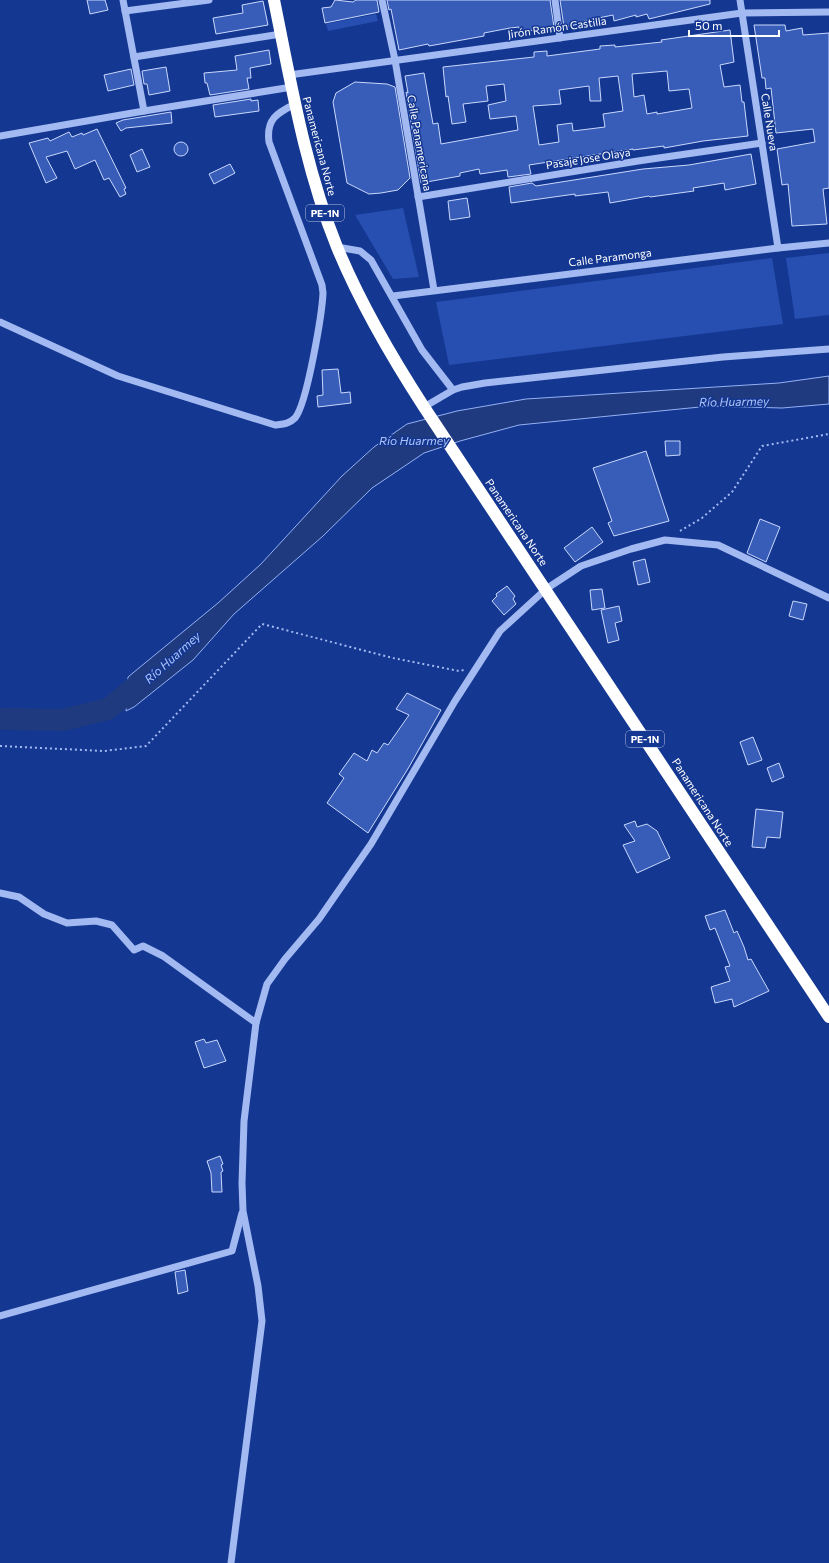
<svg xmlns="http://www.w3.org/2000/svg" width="829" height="1563" viewBox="0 0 829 1563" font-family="Commissioner,sans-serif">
<rect width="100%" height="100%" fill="#143792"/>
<!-- green -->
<g fill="#264fb1">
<polygon points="376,14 378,21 328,31 326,24"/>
<polygon points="403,208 419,277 393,279 355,215"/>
<polygon points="829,253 829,315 795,319 786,258"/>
<polygon points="772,258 783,324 449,365 436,302"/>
</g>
<!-- water -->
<polygon fill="#203a7f" stroke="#94b1f4" points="829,376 829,404 782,408 710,406 519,425 460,441 424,453 372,488 323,536 234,614 193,660 134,707 126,711 128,677 218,603 261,564 342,476 374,447 407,424 457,411 526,399 779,383"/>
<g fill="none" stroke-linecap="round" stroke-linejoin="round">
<!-- river -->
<polyline stroke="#203a7f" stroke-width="22" points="0,719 63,720 108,709 149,676"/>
</g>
<!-- building -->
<g fill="#385db9" stroke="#c9d8fc" fill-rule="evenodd">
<polygon points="87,0 105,0 108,10 90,14"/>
<polygon points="335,0 353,2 356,0 377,0 379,12 325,23 322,8 331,7"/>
<polygon points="387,0 550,0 554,27 520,32 519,27 510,28 484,33 484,36 429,46 428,44 399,50 391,9 389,10"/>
<polygon points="560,0 710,0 710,4 649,19 647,14 636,17 636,15 614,21 613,15 584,21 584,23 564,27"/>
<polygon points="263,1 268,25 216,34 213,18 243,13 242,5"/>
<polygon points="754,25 785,25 786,31 802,28 803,35 829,33 829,188 823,189 827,224 792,226 788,184 782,185 777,149 815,142 813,129 776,133 771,88 766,89 765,78 762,78"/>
<path d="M730,30L734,62L720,65L724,87L740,85L742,102H744L748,136L703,141L664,148V146L633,150V149L529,165L531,174L508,177L507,170L480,174L479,169L460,173V176L421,183L406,92L408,93L405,76L424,73L433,124L438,123L441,144L518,130L516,116L490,119L488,105L506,101L504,84L486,86L488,101L463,104L466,122L452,124L448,96L446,97L443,67L534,57V52L547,51V56L600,49V46L615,45V47L662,42L661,40ZM667,71L669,91L689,89L692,108L657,114V112L647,114L644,95L634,97L632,74ZM618,76L623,111L603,114L605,127L573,131L572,123L557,125L559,142L539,145L533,106L561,104L559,90L589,86L590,101H601L599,78Z"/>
<polygon points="269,50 271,64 250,68 251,78 247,78 249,89 210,95 207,83 205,83 204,73 237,70 235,56"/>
<polygon points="166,67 170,91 149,95 147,84 144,84 142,71"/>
<polygon points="131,69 134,85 108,91 104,75"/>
<polygon points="355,82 387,84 395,87 410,178 398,190 381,193 369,194 347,183 333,102 336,93"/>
<polygon points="251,99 251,101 258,100 259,111 215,117 213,105"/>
<polygon points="171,112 172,123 126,128 121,131 116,123 123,120"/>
<polygon points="97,129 126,188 124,189 126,194 120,197 109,178 104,180 95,160 75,169 67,151 46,157 57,178 46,183 29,143 48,138 50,141 69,132 72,137 82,133 83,135"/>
<circle cx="181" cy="149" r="7"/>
<polygon points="142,149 150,167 137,172 130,155"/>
<polygon points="751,154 756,184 725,190 724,183 693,188 694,191 650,197 649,196 610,203 608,192 575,196 575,194 511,203 509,187 532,183 536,186 643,169 689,165"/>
<polygon points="230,164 235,173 214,184 209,174"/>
<polygon points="467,198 470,217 450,220 448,201"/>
<polygon points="338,369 341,393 350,392 351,403 318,407 317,396 323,395 322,370"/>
<polygon points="665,441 680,441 680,455 666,456"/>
<polygon points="646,451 669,521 614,536 608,523 612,521 593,468"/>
<polygon points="760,519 780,527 766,562 747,553"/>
<polygon points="592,527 603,542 575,562 564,548"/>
<polygon points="645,559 650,582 638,585 633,562"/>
<polygon points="507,586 515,596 513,599 516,604 504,615 492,601 497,596 496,594"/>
<polygon points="602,589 605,608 592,610 590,590"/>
<polygon points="793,601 807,604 803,620 789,616"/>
<polygon points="619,606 622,621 615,623 619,640 608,643 601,610"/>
<polygon points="407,693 441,710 409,767 368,833 327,803 344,778 339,774 354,753 367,761 372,750 377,753 384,743 388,745 409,715 396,709"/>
<polygon points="753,737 762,760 748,765 740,742"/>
<polygon points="779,763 784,777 772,782 767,768"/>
<polygon points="756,809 783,812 780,838 767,837 765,848 752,847"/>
<polygon points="635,821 637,827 647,824 657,831 670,858 637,873 623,845 635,841 624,825"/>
<polygon points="725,910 734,933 737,931 744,947 748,960 751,959 769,991 734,1007 732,999 715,1003 711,987 730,981 725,967 730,966 715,928 710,930 705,916"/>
<polygon points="204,1039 206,1043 217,1040 226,1061 204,1068 195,1042"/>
<polygon points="220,1156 223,1164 221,1165 223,1171 221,1172 222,1192 212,1192 211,1173 207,1161"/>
<polygon points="185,1270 188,1291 178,1294 175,1272"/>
</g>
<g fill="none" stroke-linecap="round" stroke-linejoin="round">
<!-- path -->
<g stroke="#a2b9f1" stroke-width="2" stroke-dasharray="2 3" stroke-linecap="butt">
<polyline points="680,531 702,518 732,492 762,446 829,434"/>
<polyline points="0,746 104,751 146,746 262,624 393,658 459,671 464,670"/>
</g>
<!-- minor -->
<g stroke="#a2b9f1" stroke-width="7">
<polyline points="123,0 144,111"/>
<polyline points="382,0 395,60 434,290"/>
<polyline points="555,0 560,38"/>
<polyline points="740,0 778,248"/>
<polyline points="125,11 209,0"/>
<polyline points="134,57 281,34"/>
<polyline points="289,75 742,13 829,12"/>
<polyline points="0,136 144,111 292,87"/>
<polyline points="418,197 638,161 762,143"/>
<polyline points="337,247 360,251 371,260 422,350 453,390 462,387 485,383 723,357 829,349"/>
<polyline points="393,296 778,248 829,243"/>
<path d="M0,322L118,376L275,425C283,424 289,424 295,418C307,404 322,314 323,293L322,285L269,142C266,119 277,113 295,104"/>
<polyline points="424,407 453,390"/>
<polyline points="0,893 19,897 44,914 67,923 96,921 112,925 134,950 143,946 163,956 256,1023"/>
<polyline points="0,1316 232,1251 242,1213"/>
<polyline points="231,1563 262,1321 258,1286 243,1211 242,1183 244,1121 256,1023 267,984 285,959 319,919 371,844 455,701 500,631 546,589 581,566 631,549 665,540 718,545 829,598"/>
</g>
<!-- highway -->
<path stroke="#fff" stroke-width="12" d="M274,0C291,83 305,168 337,247C360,303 391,356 424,407L829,1017"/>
</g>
<g text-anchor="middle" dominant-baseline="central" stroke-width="3" stroke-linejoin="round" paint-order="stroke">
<!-- shield labels -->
<g fill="#143792" stroke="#b8c3de" stroke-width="1">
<rect x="306" y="205" width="38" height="16" rx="3"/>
<rect x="626" y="731" width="38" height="16" rx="3"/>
</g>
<g font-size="10" font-weight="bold" fill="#fff">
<text x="325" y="213">PE-1N</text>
<text x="645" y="739">PE-1N</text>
</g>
<!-- street labels -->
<g font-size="11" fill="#fff" stroke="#143792">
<text transform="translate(557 27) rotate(-8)">Jirón Ramón Castilla</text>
<text transform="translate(770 122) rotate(81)">Calle Nueva</text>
<text transform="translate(420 143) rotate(80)">Calle Panamericana</text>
<text transform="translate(320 146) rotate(75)">Panamericana Norte</text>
<text transform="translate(588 158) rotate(-9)">Pasaje Jose Olaya</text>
<text transform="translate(610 257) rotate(-7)">Calle Paramonga</text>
<text transform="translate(517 522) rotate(56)">Panamericana Norte</text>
<text transform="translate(703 802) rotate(57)">Panamericana Norte</text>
</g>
<!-- water labels -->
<g font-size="12" font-style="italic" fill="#aec4f8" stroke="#143792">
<text transform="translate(734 401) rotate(-1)">Río Huarmey</text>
<text x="414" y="440">Río Huarmey</text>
<text transform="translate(172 657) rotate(-42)">Río Huarmey</text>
</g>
</g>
<!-- scale -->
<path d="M689 30v6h90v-6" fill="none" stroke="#ffffff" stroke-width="2"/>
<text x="695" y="30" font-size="12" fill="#ffffff" stroke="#143792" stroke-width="3" paint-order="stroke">50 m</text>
</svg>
